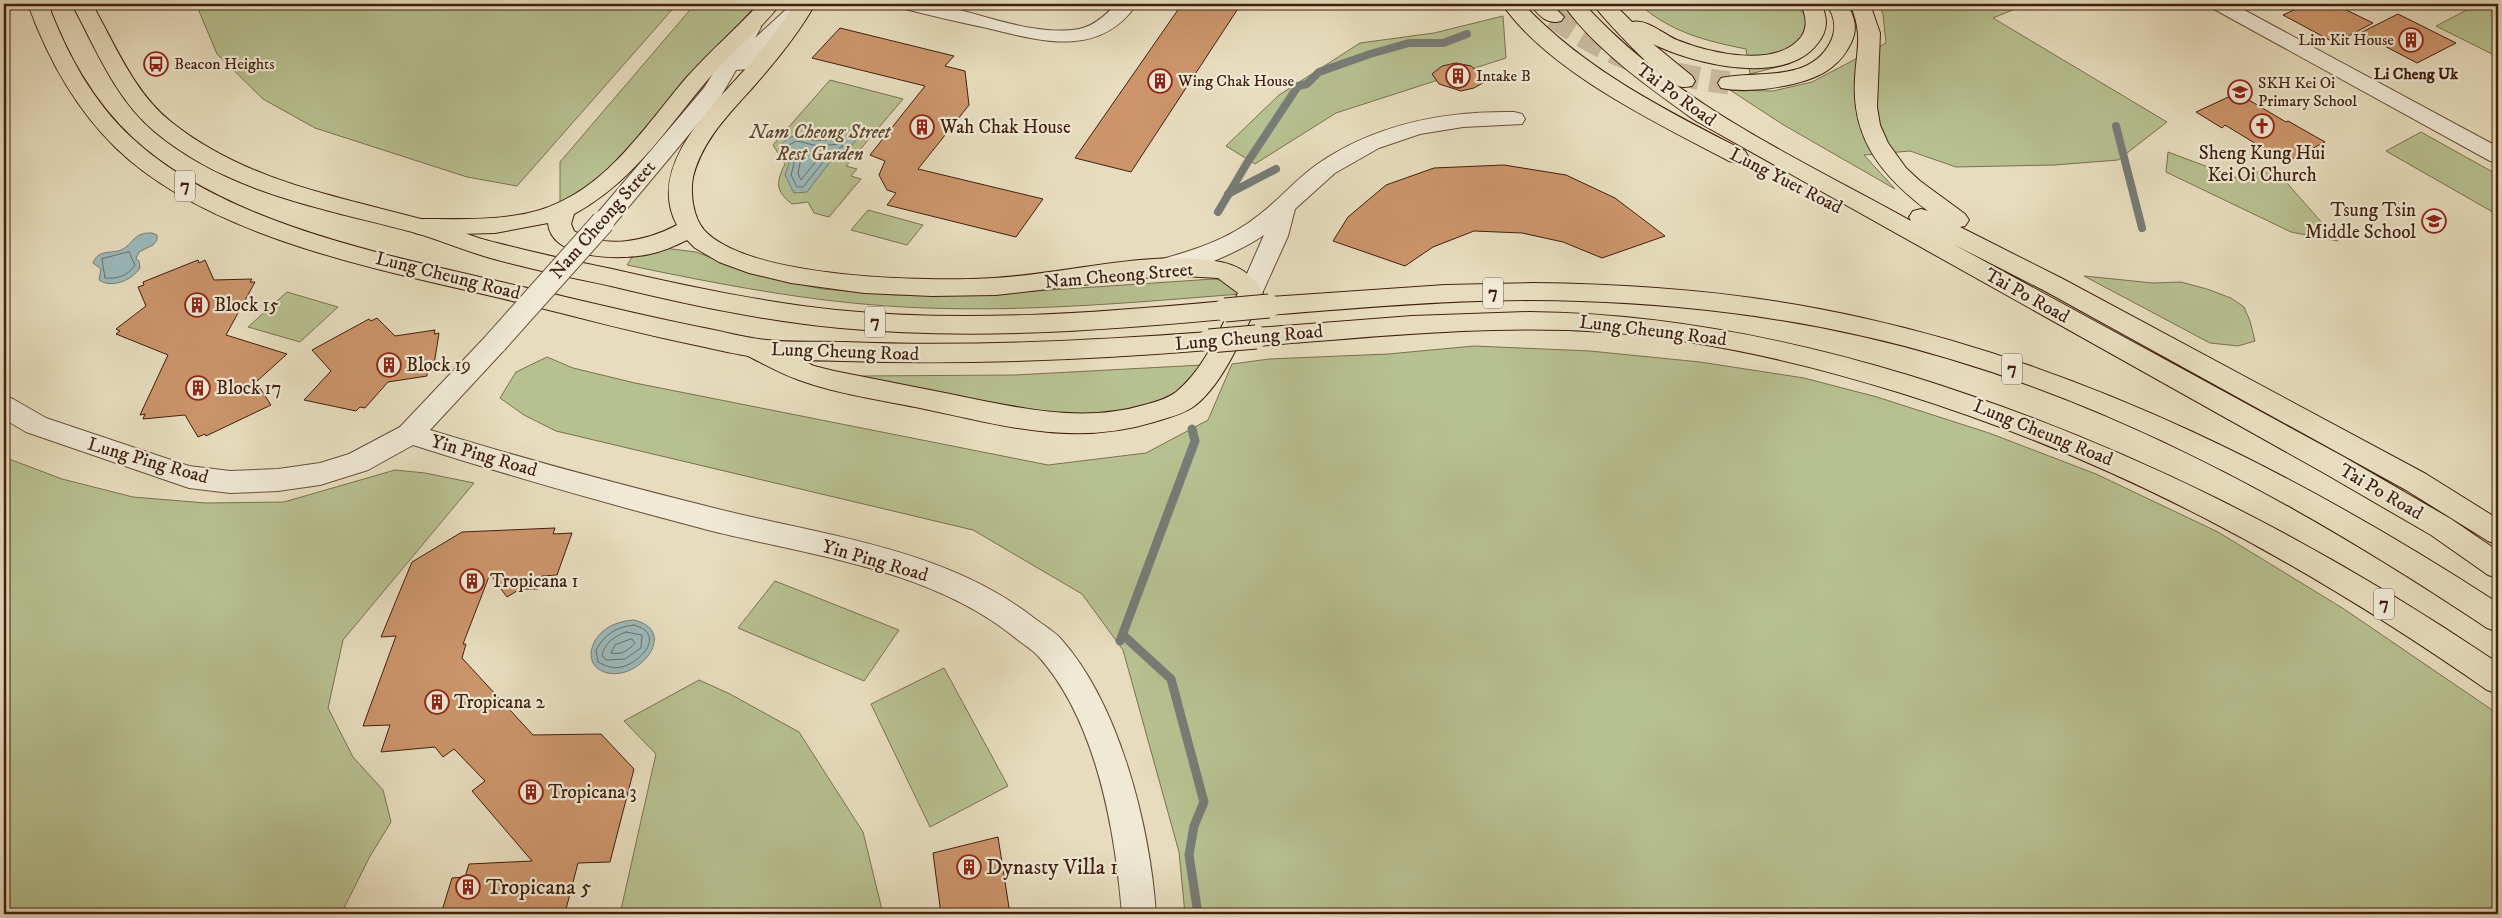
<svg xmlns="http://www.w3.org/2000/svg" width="2502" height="918" viewBox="0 0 2502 918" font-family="'IM FELL DW Pica',serif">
<rect width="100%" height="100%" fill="#e7ddbe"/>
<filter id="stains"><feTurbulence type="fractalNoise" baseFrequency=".004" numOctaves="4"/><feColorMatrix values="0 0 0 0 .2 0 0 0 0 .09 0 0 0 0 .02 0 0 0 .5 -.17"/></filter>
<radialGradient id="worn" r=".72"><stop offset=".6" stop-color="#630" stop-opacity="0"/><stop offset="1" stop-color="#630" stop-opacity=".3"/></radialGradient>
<!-- green -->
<g fill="#b7c090" stroke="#7c704f">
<polygon points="196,4 677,4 517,186 467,177 315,128 263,99 217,54"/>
<polygon points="695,4 757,4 605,174 560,206 560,162"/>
<path d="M1639,4H1795L1806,16L1816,45L1789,64L1750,74L1746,49C1706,41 1670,32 1639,4Z"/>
<polygon points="1878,4 2027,4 1993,18 2167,122 2118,160 2055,165 1956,167 1910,151 1864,155 1895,189 1782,124 1730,90 1773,91 1812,82 1886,43 1883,14"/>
<polygon points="2478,4 2486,4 2498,10 2498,57 2436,26"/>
<polygon points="1503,16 1506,58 1336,113 1255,164 1226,146 1279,95 1360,43 1434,33"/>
<path d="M830,80L903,99L846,166L857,169L851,176L861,179L829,217L814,213L808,202L792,204C775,191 776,182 785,164L773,145Z"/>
<polygon points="2421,132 2498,175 2498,215 2386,151"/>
<polygon points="2168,152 2240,179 2272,166 2338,241 2291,232 2166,172"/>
<polygon points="868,210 923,225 907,245 851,230"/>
<path d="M664,248L696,252L760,276L823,289L897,295L991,294L1213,279L1228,281L1240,294C1128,303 1016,313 904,307C810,302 718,284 627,265L632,257Z"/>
<polygon points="2084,276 2153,283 2181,282 2207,289 2231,298 2244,307 2250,321 2255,341 2238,346 2210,343"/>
<polygon points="287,292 338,307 300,342 248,327"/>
<polygon points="1474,346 1590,351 1700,362 1804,378 1877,397 1989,433 2096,474 2218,532 2344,609 2498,714 2498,914 1185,914 1179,852 1123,650 1082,594 973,530 556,431 524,415 500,398 516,372 547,357 573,368 635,383 1048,465 1146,453 1208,420 1232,364 1269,359 1388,354"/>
<polygon points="1202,365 1174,394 1156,403 1133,412 1078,417 986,401 857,376 1015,375"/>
<polygon points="4,457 62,479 133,497 206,503 284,502 395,470 425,473 474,483 343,640 328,708 353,757 383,790 391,822 369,858 341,914 4,914"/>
<polygon points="775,581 899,630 864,681 738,628"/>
<polygon points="944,668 1008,786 930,827 871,704"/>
<polygon points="699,680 730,694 799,732 863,832 883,914 620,914 656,754 624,721"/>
</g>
<!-- water -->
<g fill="#9bbabb" stroke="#777c76">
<path d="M798,135C824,148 835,133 857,139L845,153L833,158L807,192L794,193L785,175L791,157L784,151L782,144L788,138Z"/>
<path d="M152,233L157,235V240L153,245L139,252L136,259L139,261L140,268C132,280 112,289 99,280L101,269L93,263C98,249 111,254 121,250C134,244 133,232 152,233Z"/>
<path d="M634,620C679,631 640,680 608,673C585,668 588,645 602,632C611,624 622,621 634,620Z"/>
</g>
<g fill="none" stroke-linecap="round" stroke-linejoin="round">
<!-- shore -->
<g stroke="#6e6c64" stroke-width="1">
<polygon points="797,141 818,146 840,144 843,146 829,155 803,187 797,187 791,175 796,156 788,146"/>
<polygon points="805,151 818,153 820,156 801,180 798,174 802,153"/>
<path d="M129,252L135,265C128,276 117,279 105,278L102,259Z"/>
<path d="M634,625C637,626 642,628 645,630C660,644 634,665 621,667C612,669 606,666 598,662L596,650C605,634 616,627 634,625Z"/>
<path d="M626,632L642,635L641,648L625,659L606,660L602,655C605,642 614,637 626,632Z"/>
<path d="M632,639L635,643C628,651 621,655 611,653L615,645Z"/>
</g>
<!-- stream-far1 -->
<g stroke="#777c76" stroke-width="8">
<polyline points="2116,126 2142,228"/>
<polyline points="1228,194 1276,169"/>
<polyline points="1218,212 1247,163 1298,86 1307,84 1319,72 1370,54 1409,43 1443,43 1467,34"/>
</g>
<!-- stream -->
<g stroke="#777c76" stroke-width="9">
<polyline points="1123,635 1171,679 1204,802 1194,826 1189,855 1198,914"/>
<polyline points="1120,641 1195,441 1192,429"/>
</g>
</g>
<!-- building -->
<g fill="#cc956b" stroke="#411f0e">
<polygon points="1182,4 1241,4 1131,172 1075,158"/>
<polygon points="2307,4 2334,4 2373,23 2335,43 2283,15"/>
<polygon points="2398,14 2456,43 2417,63 2360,33"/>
<polygon points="840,28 954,56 945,66 965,71 969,105 918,169 1043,199 1016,237 887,205 896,193 887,190 879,175 885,161 870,155 925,86 812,58"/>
<polygon points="1456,63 1471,66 1488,80 1474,88 1461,91 1439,84 1432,74 1442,66"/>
<polygon points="2237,93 2286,122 2288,121 2325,142 2286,162 2225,125 2222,128 2196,112"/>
<polygon points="1504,165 1566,175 1615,198 1665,236 1602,258 1563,242 1522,233 1474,231 1433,247 1405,266 1333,241 1348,217 1386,185 1434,168"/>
<polygon points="198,260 199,263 205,260 214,280 252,279 250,282 255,282 226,335 287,354 256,382 271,405 206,436 205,434 198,437 185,415 143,419 145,414 140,415 168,355 116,334 120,331 116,329 146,306 138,287 144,285 143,282"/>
<polygon points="377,318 395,336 435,330 434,334 439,333 433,371 427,371 427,376 388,382 365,408 360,407 356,411 304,400 331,371 312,350 369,319 371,321"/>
<polygon points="555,528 553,534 572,533 557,575 542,576 538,589 520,589 507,597 490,574 463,644 466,644 462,658 533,735 601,734 634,769 610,862 578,863 565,913 441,914 452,878 465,877 469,864 532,861 472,791 485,781 454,749 443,757 435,747 381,752 390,725 363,726 396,636 381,637 412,562 462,532"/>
<polygon points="998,837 1010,914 941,914 933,853"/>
</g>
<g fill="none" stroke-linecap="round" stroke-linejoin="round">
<!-- major-tunnel -->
<path stroke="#c6b79b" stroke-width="23" stroke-dasharray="23 11" stroke-linecap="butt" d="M1554,17C1610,58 1661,74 1729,83"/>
<!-- minor casing -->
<g stroke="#6a4e3a" stroke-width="2">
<g id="minor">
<polygon points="792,4 814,4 779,35 749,69 736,70 721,96 611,228 603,230 595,228 591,222 595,216 704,88 744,23 751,21 758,23 761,27 755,38"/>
<path d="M898,4C910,3 924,2 936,4C979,13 1035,37 1079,29C1094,26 1106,15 1116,4H1137C1099,59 1041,41 987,28C958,22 929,15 901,8Z"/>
<polygon points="2209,4 2233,4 2498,147 2498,163 2490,161 2212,8"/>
<path d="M1514,112L1522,114L1525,119L1522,124L1463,127L1420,134L1379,148L1335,173L1295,209L1288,236L1260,298L1251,301L1242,298L1239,292L1264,235C1242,250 1178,281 1152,274L1149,268L1152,262C1191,251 1227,241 1259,215C1280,199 1297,178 1319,163C1378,123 1445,111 1514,112Z"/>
<path d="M496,333L505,335L509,342L505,349L430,430C521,458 614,483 706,506C816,535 942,546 1034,618C1043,625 1054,631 1061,639C1120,705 1150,827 1156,914H1122C1115,830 1097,722 1039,657C1032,649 1021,643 1013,636C927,568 811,556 708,530C609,504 510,476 413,445L368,470L320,485L278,491L230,493L189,488L26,432L4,419V396L13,399L46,418L189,466L230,471L278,469L320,463L349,454L400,427L487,335Z"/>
</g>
</g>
<!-- major casing -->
<g stroke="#411f0e" stroke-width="2">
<g id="major">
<path d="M759,4H780C763,28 738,46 719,67C671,120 639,179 574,214L571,224L574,231C605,250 647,241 677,225C645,166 714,105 749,65C766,46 781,25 795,4H815C799,33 776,61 754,86C730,113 702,140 693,177C690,194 693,217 704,230C749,279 929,282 994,278C1063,274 1149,250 1215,261C1236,264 1252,273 1263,292C1246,327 1225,384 1193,407C1181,415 1167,418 1154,422C1072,447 1001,425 920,408C880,400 838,394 799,380C781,374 764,364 748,356L744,349L748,342L757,340L814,366L834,371C873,379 911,386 950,394C1014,407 1080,424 1144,405C1155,402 1167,399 1176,392C1206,368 1221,326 1238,293L1218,278L1184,276L1143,278L996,295L932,296L864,293L791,283L749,273L719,262L695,248L687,240C675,246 663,251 650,254C624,260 551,261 548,223L495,233L423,235L415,233L411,227L415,221L423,219C461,219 503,221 540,210C607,189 644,127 687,77C710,51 736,29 759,4Z"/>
<path d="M1502,4H1523C1585,70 1665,110 1745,151L1748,156L1745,161L1737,163L1729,161C1657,123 1549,72 1502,4Z"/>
<path d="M1530,4H1551L1564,17L1561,21C1547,25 1538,15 1530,4Z"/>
<path d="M1563,4H1584C1674,103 1796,157 1911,221L1909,217L1913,211L1921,209L1928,211C1882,176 1851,139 1855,78C1857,47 1863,34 1850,4H1870L1880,33L1877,107L1880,125L1888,143L1906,168L1920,181L1965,214L1969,220L1965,226L1960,227L2063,279L2426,474L2498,519V545L2488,541L2406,490L2045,291L1953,244L2344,457L2451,519L2498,551V578L2488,575L2431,535L2324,473L1696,121C1651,89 1595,50 1563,4Z"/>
<path d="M1593,4H1614L1632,22C1646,18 1665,35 1677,40C1709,53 1776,69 1801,37C1809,26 1805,14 1801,4H1821C1828,18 1828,30 1818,43C1785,87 1694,64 1653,44L1692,76L1695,81L1692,86C1686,87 1682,88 1676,85C1658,76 1606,22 1593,4Z"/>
<path d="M1826,4H1846C1855,16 1858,29 1851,43C1846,53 1841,60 1832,67C1810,86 1749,94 1721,88L1718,83L1721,78C1757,70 1809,83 1830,43C1837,30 1835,16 1826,4Z"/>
</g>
</g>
<!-- highway casing -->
<g stroke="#411f0e" stroke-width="2">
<g id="highway">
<path d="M28,4H48C67,54 92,101 132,138C229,228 398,257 523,287C584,301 644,316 704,328C725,332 746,338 767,340C793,343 819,341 844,342C966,347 1087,341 1209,332L1218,334L1222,341L1218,348L1209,350C1087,360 965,365 843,361C819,360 795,361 771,359C747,357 723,351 700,346C640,334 581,318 521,303C393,272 214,242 116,148C75,108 47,57 28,4Z"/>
<path d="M72,4H92C115,44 133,91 170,121C243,180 332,195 421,219C447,226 471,237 497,243C535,253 573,261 612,269C686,286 761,302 836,310C966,323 1096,313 1225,301L1234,304L1238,310L1234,316L1225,319C1097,331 969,340 840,328C763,321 686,304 611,286C569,277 528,269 487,257C463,250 440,240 416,233C324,208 229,194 154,131C115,98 95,47 72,4Z"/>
<path d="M1533,283C1644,284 1754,293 1863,318C2092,369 2302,476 2498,603V632L2487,628C2295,500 2090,387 1863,336C1770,315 1675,304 1580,301C1476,297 1372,307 1269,315L1260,312L1257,306L1260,300L1269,297L1445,285Z"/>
<path d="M1529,312C1660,313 1786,338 1911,376C2123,442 2314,539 2498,663V694L2487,690C2303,562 2116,460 1901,393C1805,363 1706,340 1605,332C1489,324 1372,337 1256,346L1247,343L1243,337L1247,331L1256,328L1412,316Z"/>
</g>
</g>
<!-- minor -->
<use href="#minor" fill="#efe9d5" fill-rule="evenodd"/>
<!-- major -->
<use href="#major" fill="#e7ddbe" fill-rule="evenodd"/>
<!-- highway -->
<use href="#highway" fill="#e7ddbe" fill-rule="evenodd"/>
<!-- minor-bridge casing -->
<g stroke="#6a4e3a" stroke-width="25" stroke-linecap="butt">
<polyline id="minor-bridge" points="496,342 603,222"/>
</g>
<!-- highway-bridge casing -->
<g stroke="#411f0e" stroke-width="25" stroke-linecap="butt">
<g id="highway-bridge">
<polyline points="1225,310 1269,306"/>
<polyline points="1209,341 1256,337"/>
</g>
</g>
<!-- minor-bridge -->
<use href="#minor-bridge" stroke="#efe9d5" stroke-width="23"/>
<!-- highway-bridge -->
<use href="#highway-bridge" stroke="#e7ddbe" stroke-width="23"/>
</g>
<!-- icons -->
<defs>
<g id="building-ring" transform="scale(1.25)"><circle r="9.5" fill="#efe9d5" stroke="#8f2418" stroke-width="1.5"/><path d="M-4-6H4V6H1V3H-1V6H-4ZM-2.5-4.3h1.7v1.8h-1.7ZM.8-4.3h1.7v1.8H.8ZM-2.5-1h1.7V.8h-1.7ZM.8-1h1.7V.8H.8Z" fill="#8f2418"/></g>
<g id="bus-ring" transform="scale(1.25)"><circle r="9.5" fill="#efe9d5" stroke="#8f2418" stroke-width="1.5"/><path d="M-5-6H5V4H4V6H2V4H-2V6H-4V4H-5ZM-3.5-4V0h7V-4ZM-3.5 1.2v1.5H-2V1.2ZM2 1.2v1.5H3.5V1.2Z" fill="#8f2418"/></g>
<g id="school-ring" transform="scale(1.25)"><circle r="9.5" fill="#efe9d5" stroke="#8f2418" stroke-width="1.5"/><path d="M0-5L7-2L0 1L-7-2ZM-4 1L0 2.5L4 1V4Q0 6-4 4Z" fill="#8f2418"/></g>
<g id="church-ring" transform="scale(1.25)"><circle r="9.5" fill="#efe9d5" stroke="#8f2418" stroke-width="1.5"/><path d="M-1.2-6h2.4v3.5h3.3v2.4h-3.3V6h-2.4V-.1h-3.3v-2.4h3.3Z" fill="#8f2418"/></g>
</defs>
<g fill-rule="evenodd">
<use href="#building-ring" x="2411" y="40"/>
<use href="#bus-ring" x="156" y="64"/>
<use href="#building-ring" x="1458" y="76"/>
<use href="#building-ring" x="1160" y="81"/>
<use href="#school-ring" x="2240" y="92"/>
<use href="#church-ring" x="2262" y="126"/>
<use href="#building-ring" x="922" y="127"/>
<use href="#school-ring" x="2434" y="221"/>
<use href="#building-ring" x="197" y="305"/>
<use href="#building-ring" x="389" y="365"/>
<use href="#building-ring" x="198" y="388"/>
<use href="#building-ring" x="472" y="581"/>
<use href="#building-ring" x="437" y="702"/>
<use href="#building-ring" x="531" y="792"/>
<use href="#building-ring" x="969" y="867"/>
<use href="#building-ring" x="468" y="887"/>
</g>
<g text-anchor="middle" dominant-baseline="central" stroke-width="4.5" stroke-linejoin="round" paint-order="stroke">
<!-- far-poi labels -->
<g font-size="16" fill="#411f0e" stroke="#efe9d5" text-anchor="start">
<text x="2394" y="40" text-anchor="end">Lim Kit House</text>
<text x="174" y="64">Beacon Heights</text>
<text x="1476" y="76">Intake B</text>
<text x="1178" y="81">Wing Chak House</text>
<text x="2258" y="83">SKH Kei Oi<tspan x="2258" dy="18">Primary School</tspan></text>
</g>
<!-- far-neighbourhood labels -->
<g font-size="16" font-weight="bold" fill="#411f0e" stroke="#efe9d5">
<text x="2416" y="74">Li Cheng Uk</text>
</g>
<!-- shield labels -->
<g fill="#efe9d5" stroke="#755c4a" stroke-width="1">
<rect x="175" y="170.5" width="20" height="31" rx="4"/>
<rect x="1483" y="277.5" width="20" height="31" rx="4"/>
<rect x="865" y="306.5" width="20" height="31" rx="4"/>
<rect x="2002" y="353.5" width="20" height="31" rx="4"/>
<rect x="2374" y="588.5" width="20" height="31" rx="4"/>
</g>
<g font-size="18" font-weight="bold" fill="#411f0e">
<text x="185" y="186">7</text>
<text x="1493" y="293">7</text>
<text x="875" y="322">7</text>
<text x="2012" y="369">7</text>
<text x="2384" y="604">7</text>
</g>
<!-- street labels -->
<g font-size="19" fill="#411f0e" stroke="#efe9d5">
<text transform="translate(1676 95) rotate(36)">Tai Po Road</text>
<text transform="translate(1786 181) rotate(27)">Lung Yuet Road</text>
<text transform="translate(603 220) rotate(-49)">Nam Cheong Street</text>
<text transform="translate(448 276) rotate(14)">Lung Cheung Road</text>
<text transform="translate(1119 276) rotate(-5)">Nam Cheong Street</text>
<text transform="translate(2027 296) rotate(29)">Tai Po Road</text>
<text transform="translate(1653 331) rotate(7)">Lung Cheung Road</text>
<text transform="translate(1249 338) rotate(-5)">Lung Cheung Road</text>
<text transform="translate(845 352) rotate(2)">Lung Cheung Road</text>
<text transform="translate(2043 433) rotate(22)">Lung Cheung Road</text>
<text transform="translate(484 456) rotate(16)">Yin Ping Road</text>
<text transform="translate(148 461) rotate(16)">Lung Ping Road</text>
<text transform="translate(2381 492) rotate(30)">Tai Po Road</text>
<text transform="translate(875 561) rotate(16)">Yin Ping Road</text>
</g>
<!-- poi labels -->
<g font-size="19" fill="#411f0e" stroke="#efe9d5" text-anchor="start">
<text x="940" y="127">Wah Chak House</text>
<text x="2262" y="153" text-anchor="middle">Sheng Kung Hui<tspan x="2262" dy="22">Kei Oi Church</tspan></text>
<text x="2416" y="210" text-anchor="end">Tsung Tsin<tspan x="2416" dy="22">Middle School</tspan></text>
<text x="214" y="305">Block 15</text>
<text x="406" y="365">Block 19</text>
<text x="216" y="388">Block 17</text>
<text x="490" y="581">Tropicana 1</text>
<text x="454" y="702">Tropicana 2</text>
<text x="548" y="792">Tropicana 3</text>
</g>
<!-- park labels -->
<g font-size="19" font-style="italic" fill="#5e472e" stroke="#efe9d5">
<text x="820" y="132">Nam Cheong Street<tspan x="820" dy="22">Rest Garden</tspan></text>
</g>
<!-- near-poi labels -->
<g font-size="22" fill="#411f0e" stroke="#efe9d5" text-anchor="start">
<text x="986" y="867">Dynasty Villa 1</text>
<text x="486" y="887">Tropicana 5</text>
</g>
</g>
<!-- margin -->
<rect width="2502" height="918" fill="none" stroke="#e7ddbe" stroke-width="20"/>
<rect x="5" y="5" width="2492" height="908" fill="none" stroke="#411f0e" stroke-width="2.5"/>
<rect x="10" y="10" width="2482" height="898" fill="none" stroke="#411f0e"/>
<rect width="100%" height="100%" filter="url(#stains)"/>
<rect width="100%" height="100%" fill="url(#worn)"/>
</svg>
